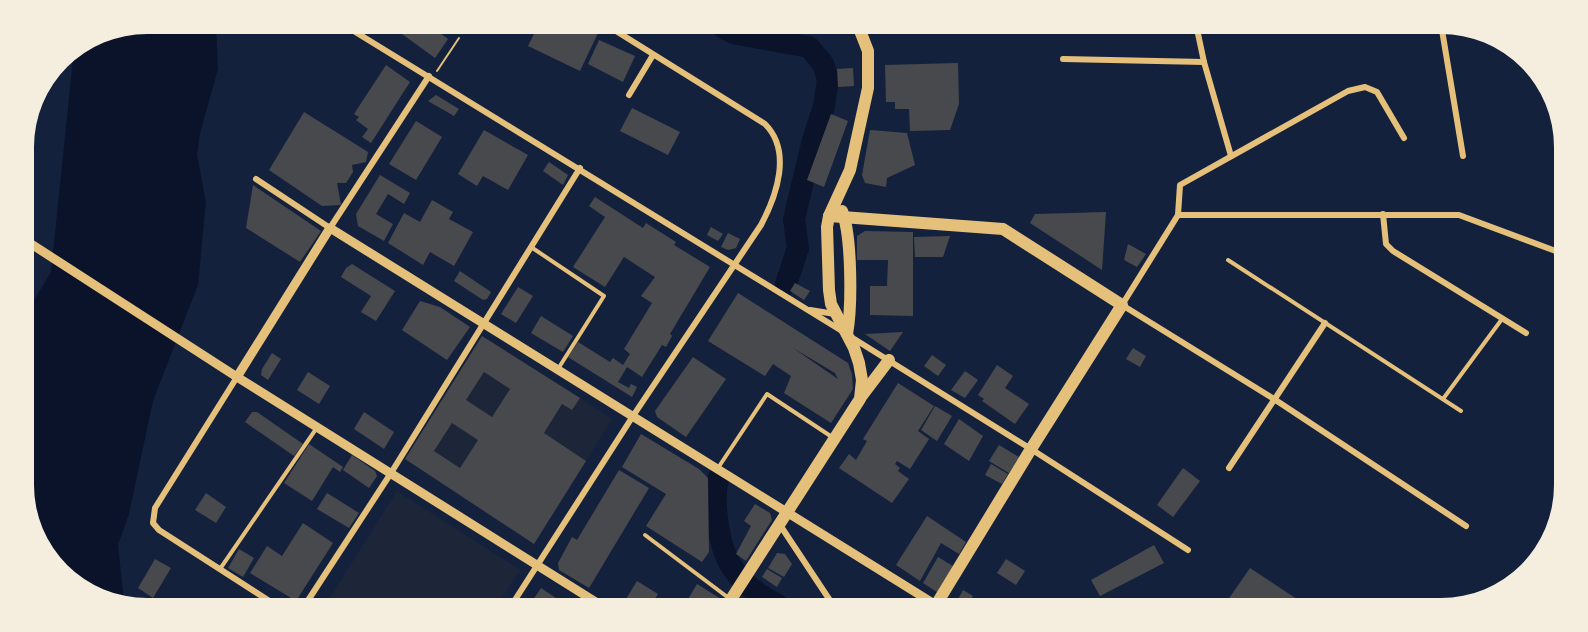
<svg xmlns="http://www.w3.org/2000/svg" width="1588" height="632" viewBox="0 0 1588 632" font-family="Ubuntu,sans-serif">
<rect width="100%" height="100%" fill="#14213d"/>
<!-- green -->
<g fill="#1d2539">
<polygon points="484,372 510,389 492,417 466,400"/>
<polygon points="580,398 612,419 586,461 544,433 562,404 572,410"/>
<polygon points="452,423 478,440 460,468 434,451"/>
<polygon points="397,491 520,570 499,603 327,602"/>
</g>
<!-- water -->
<polygon fill="#0b132b" points="147,24 216,24 218,69 200,133 197,155 206,202 198,285 153,401 129,514 118,545 124,601 107,601 54,566 26,509 25,315 51,272 74,49 100,33"/>
<g fill="none" stroke-linecap="round" stroke-linejoin="round">
<!-- river -->
<g stroke="#0b132b" stroke-width="22">
<polyline points="723,27 733,33 809,47 823,64 828,79 824,106 813,140 794,219 798,248 786,284"/>
<path d="M718,479C712,502 719,551 734,570C744,585 762,597 778,605"/>
</g>
</g>
<!-- building -->
<g fill="#48494c" fill-rule="evenodd">
<polygon points="409,25 429,25 448,39 435,58 402,34"/>
<polygon points="538,26 584,26 598,33 580,71 528,46"/>
<polygon points="599,40 635,56 623,82 588,64"/>
<polygon points="958,63 959,104 950,130 910,131 909,109 895,109 895,102 886,102 885,65"/>
<polygon points="386,65 410,82 371,143 362,137 368,129 356,120 359,117 354,114"/>
<polygon points="853,68 854,86 838,87 837,69"/>
<polygon points="436,95 459,109 454,116 428,101"/>
<polygon points="632,108 680,132 668,155 620,131"/>
<polygon points="304,112 368,152 366,162 352,165 353,172 346,183 337,183 341,205 322,206 269,170"/>
<polygon points="831,114 848,121 824,187 807,180"/>
<polygon points="416,121 442,137 416,180 389,164"/>
<polygon points="484,130 528,155 508,190 483,176 477,186 458,174"/>
<polygon points="870,130 907,133 915,165 887,178 886,187 865,183 862,175"/>
<polygon points="549,162 568,175 563,185 543,171"/>
<polygon points="380,175 410,193 404,204 388,194 376,214 393,224 384,241 358,226 356,214"/>
<polygon points="253,185 321,231 300,262 246,228"/>
<polygon points="595,197 643,228 646,223 676,242 674,245 710,267 670,334 672,336 666,347 662,345 642,377 627,367 618,382 629,388 631,384 637,387 632,397 568,357 578,342 610,362 613,358 623,365 630,354 624,349 652,303 641,296 655,277 624,257 605,287 573,267 605,217 589,206"/>
<polygon points="432,200 453,212 449,219 473,232 454,266 430,252 423,265 388,243 404,213 420,222"/>
<polygon points="1106,212 1102,270 1030,223 1035,214"/>
<polygon points="711,227 723,234 718,241 707,235"/>
<polygon points="865,231 913,232 913,316 870,315 870,286 887,286 888,260 857,260 857,236"/>
<polygon points="728,233 740,239 736,248 728,250 721,247"/>
<polygon points="950,236 943,257 915,257 914,237"/>
<polygon points="1128,244 1146,254 1137,267 1124,260"/>
<polygon points="352,264 395,291 376,321 361,312 371,296 341,277 346,268"/>
<polygon points="460,271 491,292 487,299 483,300 454,281"/>
<polygon points="795,283 810,291 804,300 790,291"/>
<polygon points="518,287 533,296 516,323 501,314"/>
<path d="M738,293L848,363L852,374L853,389L831,423L784,393L791,376L773,364L765,376L708,341ZM793,348L835,373L838,379Z"/>
<polygon points="420,301 440,307 470,327 447,360 402,330"/>
<polygon points="541,316 573,336 563,352 531,333"/>
<polygon points="903,332 890,351 865,334"/>
<path d="M482,336L580,398L572,410L562,404L544,433L586,461L534,544L405,459ZM484,372L510,389L492,417L466,400ZM452,423L478,440L460,468L434,451Z"/>
<polygon points="1133,348 1146,356 1140,367 1126,359"/>
<polygon points="272,353 281,359 268,380 261,375 262,369"/>
<polygon points="932,355 946,365 938,376 924,366"/>
<polygon points="693,357 726,379 686,437 657,417 655,411"/>
<polygon points="997,365 1013,376 1005,388 1029,404 1015,424 982,401 984,399 978,395"/>
<polygon points="965,371 978,380 965,398 951,390"/>
<polygon points="308,372 330,386 319,404 297,390"/>
<polygon points="898,383 934,406 918,431 929,439 910,469 897,461 895,464 900,468 898,471 909,479 892,503 839,468 849,454 856,460 867,441 863,439"/>
<polygon points="935,406 952,416 937,441 921,430"/>
<polygon points="252,412 257,412 303,444 294,456 245,422"/>
<polygon points="364,412 394,432 384,449 354,429"/>
<polygon points="959,419 983,436 969,461 944,444"/>
<polygon points="641,434 699,469 708,478 709,552 702,562 646,526 666,494 622,467"/>
<polygon points="309,444 343,467 340,472 333,467 312,501 284,483"/>
<polygon points="999,445 1019,457 1009,473 989,461"/>
<polygon points="352,455 375,471 377,476 369,488 343,470"/>
<polygon points="991,464 1008,474 1002,484 985,475"/>
<polygon points="1183,468 1200,481 1173,517 1157,505"/>
<polygon points="619,470 649,488 589,588 559,570 558,563 572,537 577,540"/>
<polygon points="206,493 226,507 216,523 195,510"/>
<polygon points="327,493 359,513 349,528 317,509"/>
<polygon points="755,504 770,513 772,520 746,561 736,554 751,526 744,521"/>
<polygon points="927,516 966,542 959,554 941,543 920,581 896,565"/>
<polygon points="303,523 333,543 296,601 250,573 267,546 282,556"/>
<polygon points="1154,545 1164,563 1100,596 1091,580"/>
<polygon points="239,549 254,558 243,577 228,568"/>
<polygon points="777,553 785,554 792,564 784,577 768,568"/>
<polygon points="938,557 953,566 937,592 923,583"/>
<polygon points="155,559 171,568 153,598 138,588"/>
<polygon points="1006,559 1025,571 1016,585 997,573"/>
<polygon points="1250,568 1309,607 1223,607"/>
<polygon points="767,569 782,578 777,587 762,577"/>
<polygon points="637,581 658,594 652,604 623,604"/>
<polygon points="697,584 721,599 717,604 685,604"/>
<polygon points="541,588 565,604 531,603"/>
<polygon points="963,590 973,596 967,605 960,605 956,603"/>
</g>
<g fill="none" stroke-linecap="round" stroke-linejoin="round">
<!-- path -->
<polyline stroke="#e5c07b" stroke-width="2" points="437,71 459,38"/>
<!-- service -->
<g stroke="#e5c07b" stroke-width="4">
<polyline points="531,247 604,296 558,369"/>
<polyline points="1228,260 1461,411"/>
<polyline points="1443,399 1502,319"/>
<polyline points="718,468 767,394 832,437"/>
<polyline points="645,535 730,599"/>
<polyline points="220,569 316,429"/>
</g>
<!-- minor -->
<g stroke="#e5c07b" stroke-width="6">
<polyline points="344,25 842,331"/>
<polyline points="1197,29 1204,62 1231,156"/>
<polyline points="464,30 466,26"/>
<polyline points="1442,30 1463,156"/>
<polyline points="1063,59 1204,62"/>
<polyline points="629,95 653,55"/>
<polyline points="1404,138 1377,92 1365,87 1348,91 1180,185 1178,215 1122,305 1274,399 1466,526"/>
<polyline points="256,179 330,228 429,76"/>
<polyline points="1383,214 1386,244 1393,251 1526,333"/>
<polyline points="1178,215 1459,215 1561,253"/>
<polyline points="810,310 835,314"/>
<polyline points="851,337 1031,449 1188,550"/>
<polyline points="237,377 155,508 153,523 159,530 271,602"/>
<polyline points="1229,468 1325,323"/>
<polyline points="780,525 833,605"/>
<polyline points="307,602 391,473 580,168"/>
<path d="M513,603L633,416L761,225C777,195 792,151 765,124L608,26"/>
</g>
<!-- tertiary -->
<g stroke="#e5c07b" stroke-width="9">
<polyline points="25,240 237,377 599,604"/>
<polyline points="237,377 330,228 936,605"/>
</g>
<!-- primary -->
<g stroke="#e5c07b" stroke-width="12">
<path d="M842,211C852,236 852,308 847,334"/>
<polyline points="829,216 1003,229 1122,305 1031,449 936,605"/>
<polyline points="861,397 889,360"/>
<polyline points="728,604 860,399 862,380 859,363 854,348 831,304 829,290 827,227 829,216 850,170 868,88 868,51 859,28"/>
</g>
</g>
<!-- crop -->
<path d="M0 0H1588V632H0ZM147 34H1441A113 113 0 0 1 1554 147V485A113 113 0 0 1 1441 598H147A113 113 0 0 1 34 485V147A113 113 0 0 1 147 34Z" fill="#f5edde" fill-rule="evenodd"/>
</svg>
